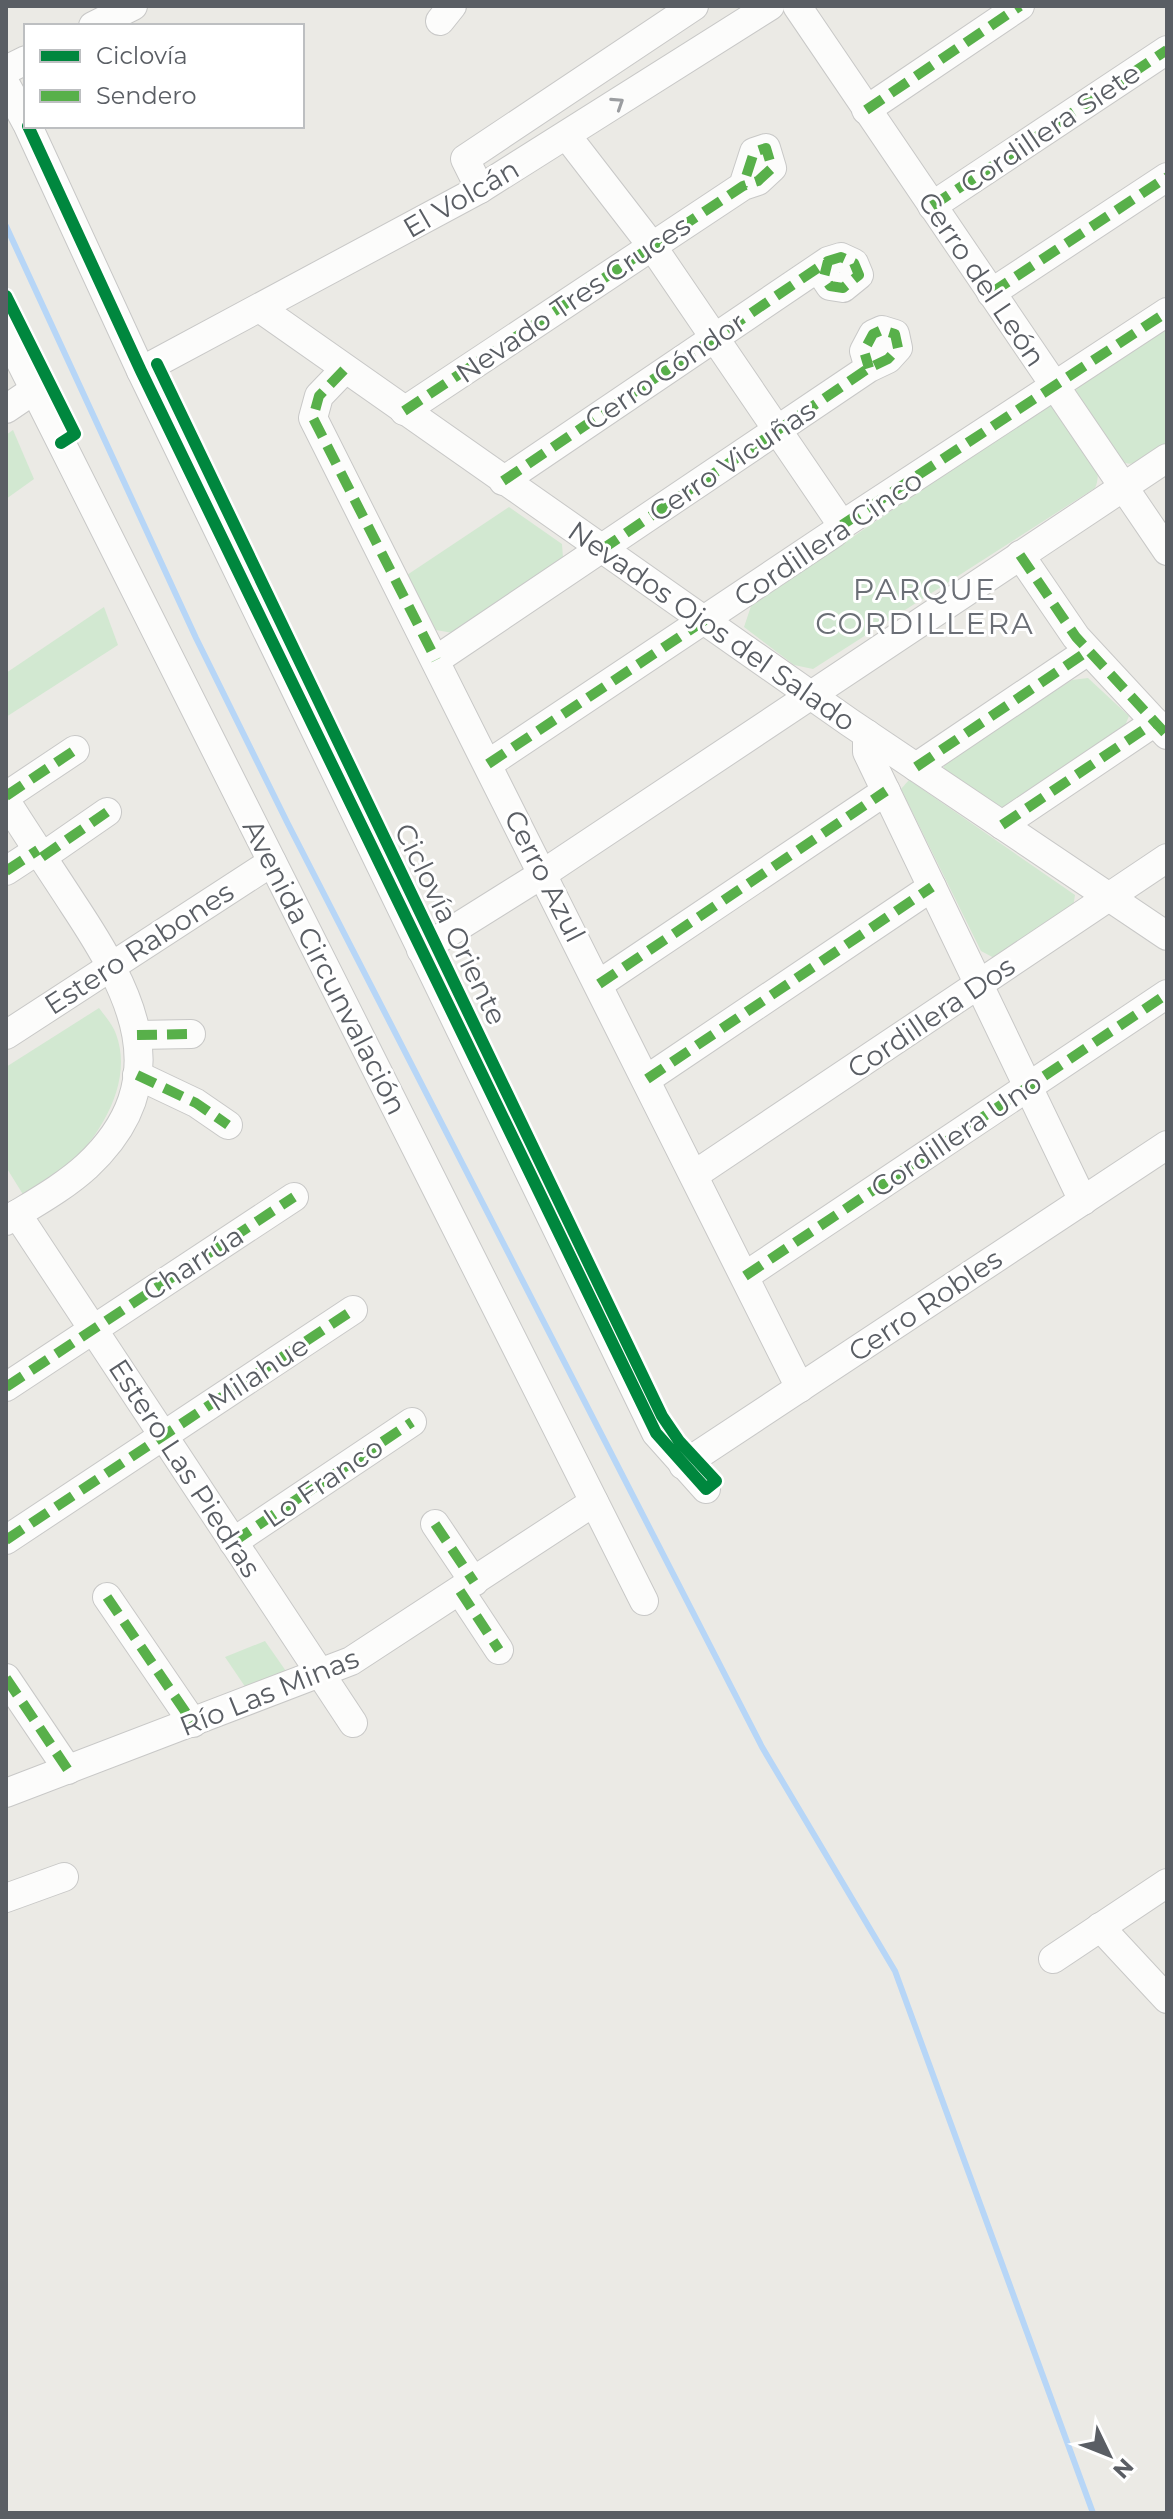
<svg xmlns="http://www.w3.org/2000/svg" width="1173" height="2519" viewBox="0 0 1173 2519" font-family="Montserrat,sans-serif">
<rect width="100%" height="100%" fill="#ebeae5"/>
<!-- green -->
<g fill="#d2e8d1">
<path d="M1167,326V442C1157,448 1146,459 1134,463C1113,471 1084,410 1074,394L1080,383Z"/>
<path d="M1047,405L1056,406C1071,427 1108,461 1095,488L813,669L794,665L744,627L751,606Z"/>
<polygon points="13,430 34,479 6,499 6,435"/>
<polygon points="509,507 562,544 563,558 453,633 436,630 407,575"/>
<polygon points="104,607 118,645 6,717 6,673"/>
<polygon points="1088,678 1129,716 1124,728 1008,808 996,809 944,773 944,762 1072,680"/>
<polygon points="909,780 1075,895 1073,908 998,960 981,951 901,789"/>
<path d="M99,1008C105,1016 113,1025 116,1034C134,1082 100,1137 66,1168C54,1179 38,1187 24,1196L6,1167V1067Z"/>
<polygon points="265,1641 288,1674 248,1691 225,1657"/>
</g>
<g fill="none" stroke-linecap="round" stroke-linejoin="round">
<!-- stream -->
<polyline stroke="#b7d6f7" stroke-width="6" points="6,226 196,638 288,824 762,1747 895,1971 1093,2513"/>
<!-- minor casing -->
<g stroke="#c8c8c7" stroke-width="30">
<g id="minor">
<polyline points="797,6 1167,551"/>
<polyline points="440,21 452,6"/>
<polyline points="93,26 133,6"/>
<polyline points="6,70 26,60"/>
<polyline points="6,85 26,122"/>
<polyline points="866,110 1020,6"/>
<polyline points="28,126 141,371 656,1433 706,1489"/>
<polyline points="567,136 652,246 842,525"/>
<polyline points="480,189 465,159 694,6"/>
<polyline points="932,206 1167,50"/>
<polyline points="991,293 1167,177"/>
<polyline points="261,309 849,722 1167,936"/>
<polyline points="6,333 644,1601"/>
<polyline points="344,370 319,396 313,418 800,1388"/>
<polyline points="141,371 480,189 770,6"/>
<polyline points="6,409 34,390"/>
<polyline points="404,411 743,186 758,181 772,168 766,148 754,152 743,186"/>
<polyline points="503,481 828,261 841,257 854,263 859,275 843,288 830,286 824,277 828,261"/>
<polyline points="1020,555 1076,637 1167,735"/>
<polyline points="436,660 869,368 888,359 898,348 895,334 882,330 873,334 864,351 869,368"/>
<polyline points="867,734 867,752 1083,1201"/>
<polyline points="488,764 834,533 842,525 1167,312"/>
<polyline points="916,767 1088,651"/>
<polyline points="6,796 75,750"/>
<path d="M6,801C28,836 51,870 73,904C130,990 180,1079 87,1166C63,1188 33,1204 6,1221"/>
<polyline points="1002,825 1155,722"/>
<polyline points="42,857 107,812"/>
<polyline points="6,871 38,850"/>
<polyline points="421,950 544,873 1167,458"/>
<polyline points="599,984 886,791"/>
<polyline points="6,1035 272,862"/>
<polyline points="137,1035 191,1034"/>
<polyline points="137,1075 196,1103 228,1125"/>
<polyline points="647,1079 932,887"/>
<polyline points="694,1175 1167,858"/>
<polyline points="17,1214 353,1723"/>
<polyline points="745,1276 1167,994"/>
<polyline points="6,1387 294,1197"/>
<polyline points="683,1465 1167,1145"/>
<polyline points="435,1524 474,1582"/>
<polyline points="6,1540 353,1310"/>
<polyline points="233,1542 412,1422"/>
<polyline points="460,1591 499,1650"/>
<polyline points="107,1597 193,1723"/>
<polyline points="6,1678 68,1770"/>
<polyline points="6,1793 351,1661 594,1502"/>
<polyline points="6,1898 64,1877"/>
<polyline points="1100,1927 1167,1999"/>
<polyline points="1053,1959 1167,1883"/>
</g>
</g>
<!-- minor -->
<use href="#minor" stroke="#fcfcfb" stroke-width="28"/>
<!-- quiet -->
<g stroke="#58b04a" stroke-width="10" stroke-dasharray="20 10" stroke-linecap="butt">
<polyline points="866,110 1020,6"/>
<polyline points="932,206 1167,50"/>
<polyline points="991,293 1167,177"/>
<polyline points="344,370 319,396 313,418 436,660"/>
<polyline points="404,411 743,186 758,181 772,168 766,148 754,152 743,186"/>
<polyline points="503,481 828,261 841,257 854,263 859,275 843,288 830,286 824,277 828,261"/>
<polyline points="842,525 1167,312"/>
<polyline points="601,550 869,368 888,359 898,348 895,334 882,330 873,334 864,351 869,368"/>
<polyline points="1020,555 1076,637 1167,735"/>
<polyline points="488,764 705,620"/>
<polyline points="916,767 1088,651"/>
<polyline points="6,796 75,750"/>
<polyline points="1002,825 1155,722"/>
<polyline points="42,857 107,812"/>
<polyline points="6,871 38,850"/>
<polyline points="599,984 886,791"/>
<polyline points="137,1035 191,1034"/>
<polyline points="137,1075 196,1103 228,1125"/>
<polyline points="647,1079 932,887"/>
<polyline points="745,1276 1167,994"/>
<polyline points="6,1387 294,1197"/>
<polyline points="435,1524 474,1582"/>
<polyline points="6,1540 353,1310"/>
<polyline points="233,1542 412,1422"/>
<polyline points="460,1591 499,1650"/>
<polyline points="107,1597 193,1723"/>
<polyline points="6,1678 68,1770"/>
</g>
<!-- cycleway casing -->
<g stroke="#fff" stroke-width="17">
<g id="cycleway">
<polyline points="28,126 141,371 656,1433 706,1489 716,1481 679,1441 662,1416 157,364"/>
<polyline points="6,296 75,434 61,443"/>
</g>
</g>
<!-- cycleway -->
<use href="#cycleway" stroke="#00873e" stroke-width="12"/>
</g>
<!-- one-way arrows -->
<defs><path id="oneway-chevron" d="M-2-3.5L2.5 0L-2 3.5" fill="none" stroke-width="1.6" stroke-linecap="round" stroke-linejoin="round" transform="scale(2)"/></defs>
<use stroke="#9b9da0" href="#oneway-chevron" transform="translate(618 103) rotate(-33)"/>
<g text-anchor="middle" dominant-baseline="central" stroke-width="6" stroke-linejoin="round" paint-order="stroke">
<!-- street labels -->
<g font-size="28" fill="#5a5e64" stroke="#fff">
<text transform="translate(1050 128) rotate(-34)">Cordillera Siete</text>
<text transform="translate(461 198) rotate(-30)">El Volcán</text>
<text transform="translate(982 279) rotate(56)">Cerro del León</text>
<text transform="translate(573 299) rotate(-34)">Nevado Tres Cruces</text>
<text transform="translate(665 371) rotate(-34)">Cerro Cóndor</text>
<text transform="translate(732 461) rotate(-34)">Cerro Vicuñas</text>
<text transform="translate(828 538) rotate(-34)">Cordillera Cinco</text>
<text transform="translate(712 626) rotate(35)">Nevados Ojos del Salado</text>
<text transform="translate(545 876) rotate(63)">Cerro Azul</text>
<text transform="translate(451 924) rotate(64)">Ciclovía Oriente</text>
<text transform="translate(139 948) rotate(-33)">Estero Rabones</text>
<text transform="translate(325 967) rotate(63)">Avenida Circunvalación</text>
<text transform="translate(931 1017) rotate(-34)">Cordillera Dos</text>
<text transform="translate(956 1135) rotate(-34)">Cordillera Uno</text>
<text transform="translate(193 1263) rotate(-33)">Charrúa</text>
<text transform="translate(925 1305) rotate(-34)">Cerro Robles</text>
<text transform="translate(258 1373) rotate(-33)">Milahue</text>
<text transform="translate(185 1468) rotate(57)">Estero Las Piedras</text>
<text transform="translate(323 1482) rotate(-34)">Lo Franco</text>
<text transform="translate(269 1692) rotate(-22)">Río Las Minas</text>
</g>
<!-- neighbourhood labels -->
<g font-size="30" letter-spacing="2" fill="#6b6f76" stroke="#fff">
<text x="925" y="589">PARQUE<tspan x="925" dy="34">CORDILLERA</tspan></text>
</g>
</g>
<!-- border -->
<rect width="1173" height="2519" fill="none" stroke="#5a5e64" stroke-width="16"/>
<!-- legend -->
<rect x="24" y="24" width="280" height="104" fill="#ffffff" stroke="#bdbfc1" stroke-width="2"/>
<rect x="40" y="50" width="40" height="12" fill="#00873e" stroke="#bdbfc1" stroke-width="2"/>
<text x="96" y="64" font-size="24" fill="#5a5e64">Ciclovía</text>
<rect x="40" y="90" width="40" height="12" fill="#58b04a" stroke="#bdbfc1" stroke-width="2"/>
<text x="96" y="104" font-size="24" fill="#5a5e64">Sendero</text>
<!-- north arrow -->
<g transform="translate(1109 2455) rotate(133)" stroke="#ffffff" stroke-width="6" paint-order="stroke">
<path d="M0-6L14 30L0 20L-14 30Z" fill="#5a5e64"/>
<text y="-12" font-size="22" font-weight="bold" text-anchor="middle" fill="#5a5e64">N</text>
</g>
</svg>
